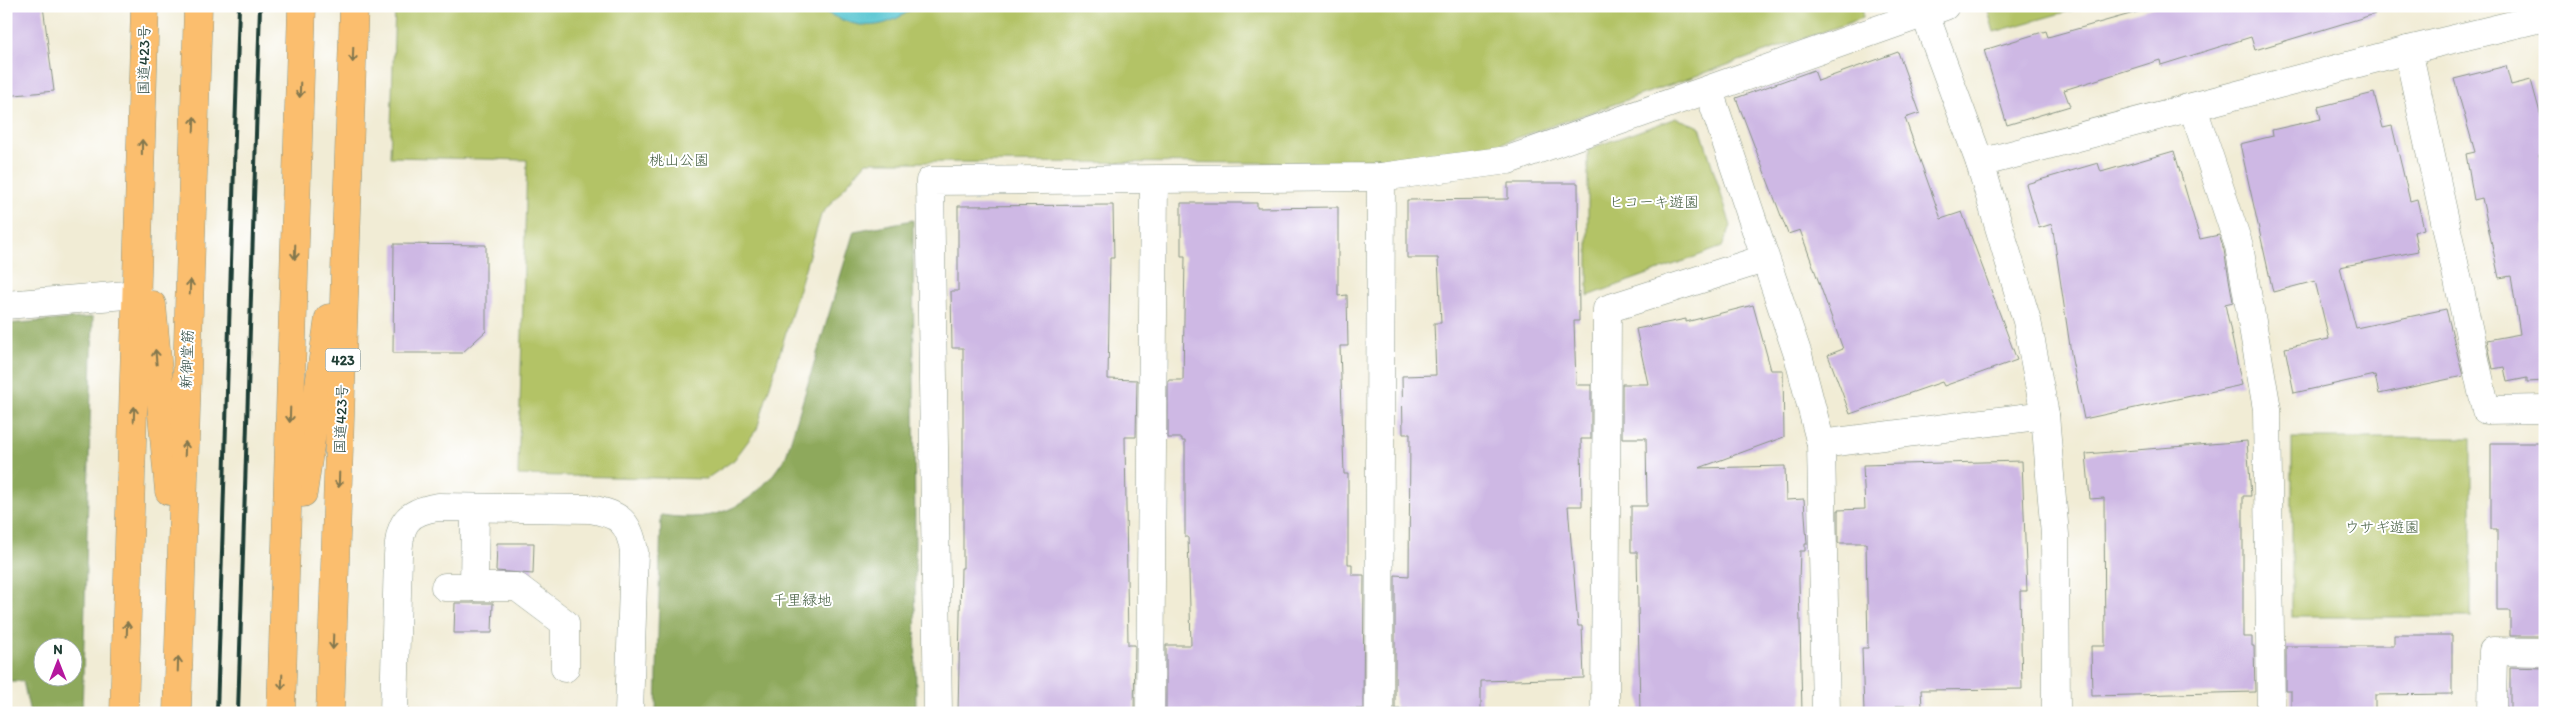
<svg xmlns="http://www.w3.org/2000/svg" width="2551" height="719" viewBox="0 0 2551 719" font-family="Itim,'Klee One',sans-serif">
<rect width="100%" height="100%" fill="#fff"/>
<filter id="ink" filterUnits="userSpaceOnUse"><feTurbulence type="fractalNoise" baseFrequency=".02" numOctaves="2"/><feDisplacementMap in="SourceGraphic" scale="10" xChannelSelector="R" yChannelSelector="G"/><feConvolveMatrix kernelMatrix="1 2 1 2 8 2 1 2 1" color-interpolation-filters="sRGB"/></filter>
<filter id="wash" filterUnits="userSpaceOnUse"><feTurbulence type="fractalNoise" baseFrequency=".0096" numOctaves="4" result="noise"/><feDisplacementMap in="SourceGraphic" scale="20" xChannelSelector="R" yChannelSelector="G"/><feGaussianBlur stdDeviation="1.12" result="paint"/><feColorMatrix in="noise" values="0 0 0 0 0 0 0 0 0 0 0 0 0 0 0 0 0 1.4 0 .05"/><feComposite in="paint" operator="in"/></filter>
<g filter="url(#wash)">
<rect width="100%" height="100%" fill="#f1ecd5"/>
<!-- green -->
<g fill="#b3c366" stroke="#69804d">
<polygon points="395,6 1863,6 1863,18 1491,147 1369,163 866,162 821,215 757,429 734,460 706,479 518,475 527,160 390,157"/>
<polygon points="2001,6 2087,6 1994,32 1988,11"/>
<polygon points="1676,118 1700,127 1731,226 1722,247 1588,296 1588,149"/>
<rect x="2292" y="438" width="179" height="179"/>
</g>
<!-- forest -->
<g fill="#8ea95b" stroke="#567348" fill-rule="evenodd">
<path d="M913,220L916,713H656L661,515C719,524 755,505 786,456L854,231Z"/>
<path d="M93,317L82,713H30L23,681H6V324ZM42,646H72V676H42Z"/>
</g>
<!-- water -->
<path fill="#5ac6d1" stroke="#3c8282" d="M815,6H916C879,35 853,29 815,6Z"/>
<g id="blocks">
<!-- building -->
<g fill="#ceb8e4">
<polygon points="6,6 43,6 54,91 6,96"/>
<polygon points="2159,6 2374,6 2375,14 2255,50 2251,37 2161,65 2160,60 2064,90 2070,106 2007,125 1984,50 2046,31 2048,37"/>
<polygon points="1898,52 1920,113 1905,118 1941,219 1962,212 2017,360 1944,386 1942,382 1850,414 1828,355 1843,349 1800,230 1788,234 1736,98 1814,70 1818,81"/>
<polygon points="2506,66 2511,85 2531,80 2545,131 2545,153 2539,155 2545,187 2545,381 2527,382 2527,378 2507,382 2504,367 2493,369 2487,340 2520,334 2511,276 2499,278 2482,198 2474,200 2466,154 2475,152 2454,79"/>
<polygon points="2374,93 2383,128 2392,126 2410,201 2417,199 2424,229 2414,232 2418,251 2340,267 2356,328 2446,309 2463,376 2379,394 2375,375 2294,393 2285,348 2329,339 2315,281 2273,292 2240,144 2273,136 2272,130 2321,119 2318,107"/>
<polygon points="2174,151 2200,239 2219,235 2224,250 2233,302 2225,304 2242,385 2084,419 2072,360 2052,224 2039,228 2026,184 2098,163 2101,172"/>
<polygon points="1508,183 1578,183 1579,321 1574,321 1576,385 1591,385 1591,439 1581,439 1582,506 1568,506 1578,626 1582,626 1584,678 1481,681 1481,713 1408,713 1408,709 1395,709 1395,575 1409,576 1410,434 1403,434 1402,376 1436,375 1434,323 1441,323 1438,258 1407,258 1407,200 1508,199"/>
<polygon points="1181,203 1257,203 1257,208 1338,207 1338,296 1347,295 1348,346 1340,346 1344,474 1348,474 1348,564 1352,564 1352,575 1364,575 1363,709 1269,709 1269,712 1166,712 1166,645 1191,645 1188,537 1185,537 1185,441 1182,441 1182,438 1168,438 1168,380 1183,380 1185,256 1181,256"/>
<polygon points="1113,205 1114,258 1110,258 1108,379 1137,380 1136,437 1125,437 1128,645 1135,645 1134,712 958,713 961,568 963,568 963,348 952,348 951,291 958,291 958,206"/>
<polygon points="394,244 486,245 486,331 462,353 393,353"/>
<polygon points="1753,305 1771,370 1783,370 1784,437 1699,468 1785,466 1786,500 1804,499 1807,544 1805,544 1805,551 1800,551 1799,580 1802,713 1640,713 1637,552 1631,552 1631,506 1647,506 1646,438 1622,438 1622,384 1648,384 1636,329 1686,319 1686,322"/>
<polygon points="2247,441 2251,496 2243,496 2243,637 2252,637 2252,646 2254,646 2255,692 2092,696 2091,646 2105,646 2104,498 2090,499 2086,454"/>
<polygon points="2491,443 2545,443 2545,636 2510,636 2510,611 2497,611 2497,529 2491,529"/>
<polygon points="2022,461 2027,591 2020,591 2022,689 1921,690 1922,706 1896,706 1896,713 1864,713 1862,648 1868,648 1866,543 1838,543 1838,510 1865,509 1863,465"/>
<polygon points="497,543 534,543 533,574 496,571"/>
<polygon points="455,603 493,603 492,633 454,633"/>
<polygon points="2394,635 2452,635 2452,694 2375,695 2375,711 2291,711 2291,691 2286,691 2286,646 2394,646"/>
<polygon points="2510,667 2545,668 2545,713 2510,713"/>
</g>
</g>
</g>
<g filter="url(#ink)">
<use href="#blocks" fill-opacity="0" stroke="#889484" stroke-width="1"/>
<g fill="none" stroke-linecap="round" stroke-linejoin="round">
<!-- minor casing -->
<g stroke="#889484" stroke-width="29">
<g id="minor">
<polyline points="1922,6 1980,163 2027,321 2045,415 2055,535 2056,713"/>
<polyline points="2408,50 2486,410 2545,409"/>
<polyline points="1709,91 1798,355 1821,444 1826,713"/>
<polyline points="2193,108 2239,246 2267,409 2271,713"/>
<polyline points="1980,163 2408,50 2545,17"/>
<polyline points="6,305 138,294"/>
<polyline points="1821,444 2045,415"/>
<polyline points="445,587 517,587 565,623 565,668"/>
<polyline points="474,587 475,508"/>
<path d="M394,713L398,555C400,524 405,512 438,507L590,509C619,514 629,521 634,551L629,713"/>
<polyline points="938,713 930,181 1381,177 1508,160 1945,6"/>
<polyline points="1150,713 1154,180"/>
<polyline points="1379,713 1381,177"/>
<polyline points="1605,713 1607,309 1764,259"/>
<polyline points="2492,713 2493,651 2545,652"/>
</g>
</g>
<!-- highway casing -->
<g stroke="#889484" stroke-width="29">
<g id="highway">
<polyline points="152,305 169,491"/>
<polyline points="303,493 329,318"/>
<polyline points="124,713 145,6"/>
<polyline points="177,713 198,6"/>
<polyline points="281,713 302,6"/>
<polyline points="330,713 354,6"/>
</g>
</g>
<!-- minor -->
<use href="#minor" stroke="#fff" stroke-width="28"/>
<!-- highway -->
<use href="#highway" stroke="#fbbe6e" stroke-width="28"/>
<!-- rail -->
<g stroke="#1f3d34" stroke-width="4">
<polyline points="217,713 239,6"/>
<polyline points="238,713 260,6"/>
</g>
</g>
<!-- one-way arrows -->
<defs><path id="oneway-shaft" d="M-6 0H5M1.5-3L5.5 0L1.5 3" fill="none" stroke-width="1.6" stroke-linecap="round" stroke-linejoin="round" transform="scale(1.25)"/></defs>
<g stroke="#82774e">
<use href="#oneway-shaft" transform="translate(353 55) rotate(92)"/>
<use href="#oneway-shaft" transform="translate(300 90) rotate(92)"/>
<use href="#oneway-shaft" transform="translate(194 124) rotate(-88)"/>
<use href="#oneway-shaft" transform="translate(142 147) rotate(-89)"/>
<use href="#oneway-shaft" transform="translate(295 252) rotate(92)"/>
<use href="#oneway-shaft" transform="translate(190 287) rotate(-88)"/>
<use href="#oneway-shaft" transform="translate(156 357) rotate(-95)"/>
<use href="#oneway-shaft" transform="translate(134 414) rotate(-88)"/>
<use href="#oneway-shaft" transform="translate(290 415) rotate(92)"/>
<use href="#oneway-shaft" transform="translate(185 449) rotate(-88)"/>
<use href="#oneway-shaft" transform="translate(339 480) rotate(92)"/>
<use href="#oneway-shaft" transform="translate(127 629) rotate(-88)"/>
<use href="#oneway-shaft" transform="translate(333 642) rotate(92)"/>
<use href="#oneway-shaft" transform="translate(178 664) rotate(-88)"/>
<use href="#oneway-shaft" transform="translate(282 682) rotate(92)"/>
</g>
</g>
<g text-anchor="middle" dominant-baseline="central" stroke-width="4" stroke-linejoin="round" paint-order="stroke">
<!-- shield labels -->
<rect fill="#fff" stroke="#627771" stroke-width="1" x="325.5" y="348.5" width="35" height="23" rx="4"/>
<g font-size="14" font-weight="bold" fill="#1f3d34">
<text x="343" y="360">423</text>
</g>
<!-- street labels -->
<g font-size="15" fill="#1f3d34" stroke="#fff">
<text transform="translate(144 60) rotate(-89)">国道423号</text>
<text transform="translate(187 359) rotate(-88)">新御堂筋</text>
<text transform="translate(341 419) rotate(-88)">国道423号</text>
</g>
<!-- park labels -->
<g font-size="15" fill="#445e40" stroke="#fff">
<text x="679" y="160">桃山公園</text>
<text x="1654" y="202">ヒコーキ遊園</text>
<text x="2382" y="527">ウサギ遊園</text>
<text x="802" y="600">千里緑地</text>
</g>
</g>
<!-- margin -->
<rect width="2551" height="719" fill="none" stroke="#fff" stroke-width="25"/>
<!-- north arrow -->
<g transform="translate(58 662)"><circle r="24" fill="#ffffff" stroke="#a5b1ae"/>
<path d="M0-4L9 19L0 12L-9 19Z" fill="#b5179e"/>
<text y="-8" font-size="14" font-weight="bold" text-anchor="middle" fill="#1f3d34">N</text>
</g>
</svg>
